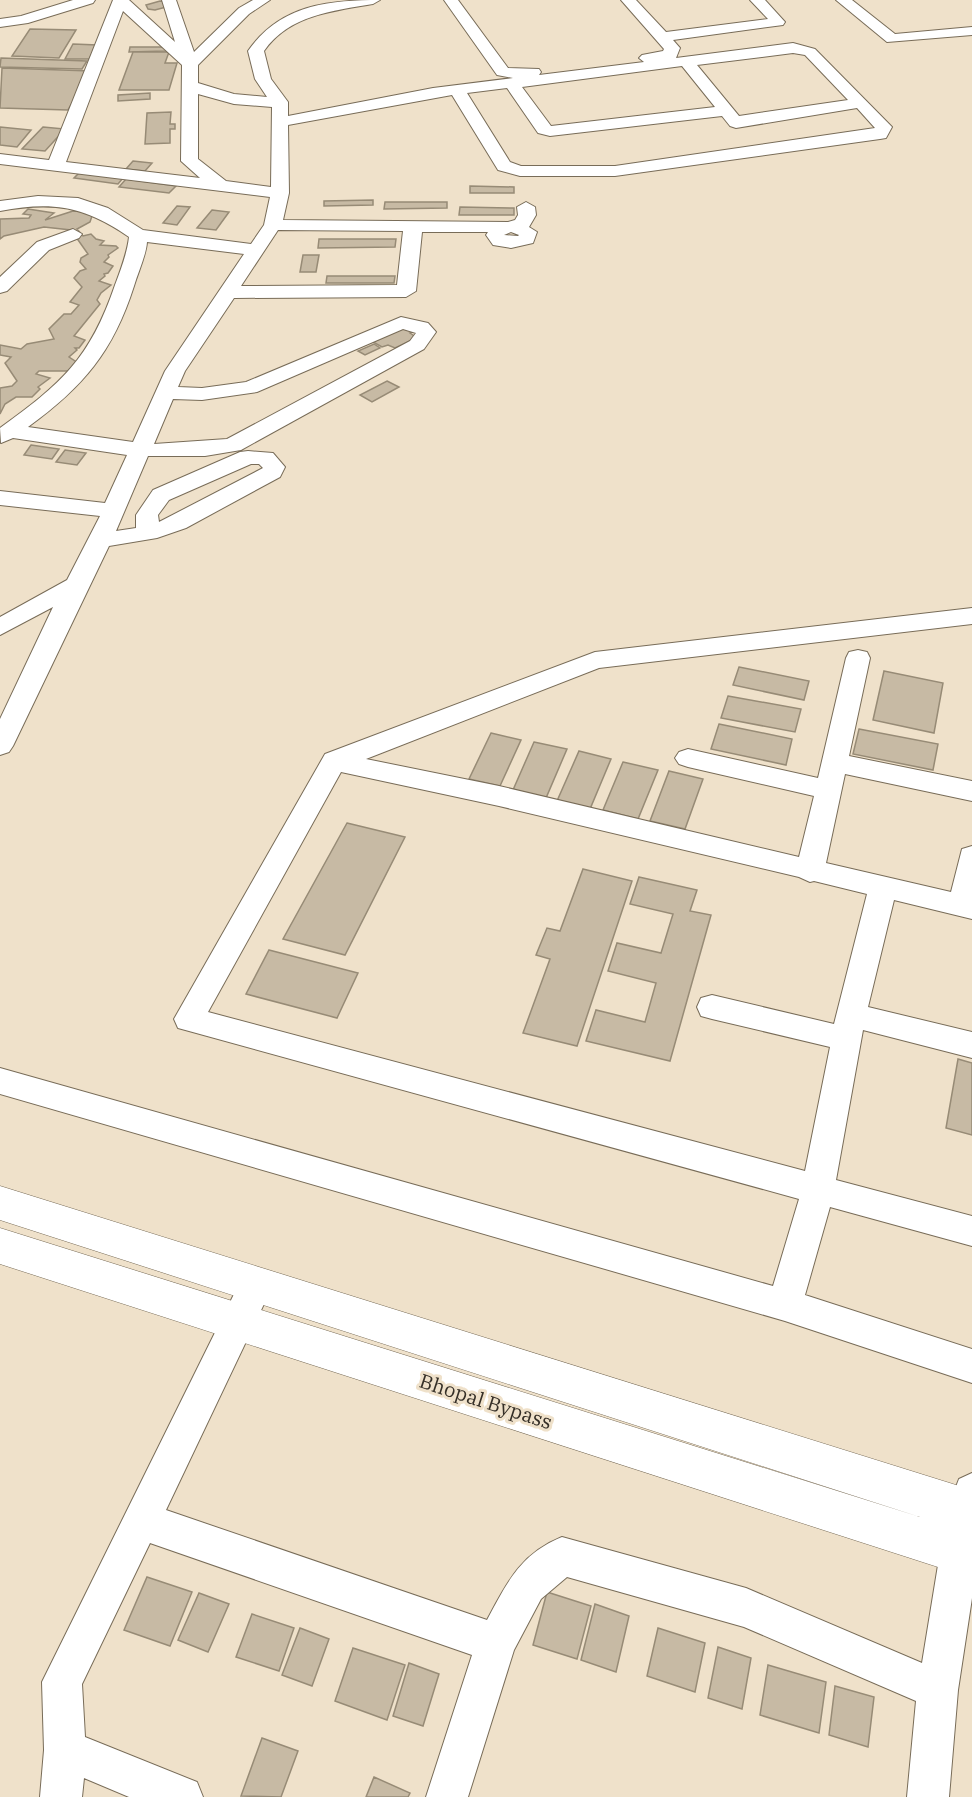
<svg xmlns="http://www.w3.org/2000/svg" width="972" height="1797" viewBox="0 0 972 1797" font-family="'IBM Plex Serif',serif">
<rect width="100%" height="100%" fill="#efe1ca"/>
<!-- building -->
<g fill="#c7baa4" stroke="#978b76" stroke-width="1.5">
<polygon points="160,1 168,2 170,6 155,10 148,9 146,5"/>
<polygon points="30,29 76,30 59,58 12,56"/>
<polygon points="73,44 97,45 89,59 65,59"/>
<polygon points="130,47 167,47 166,51 129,52"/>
<polygon points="133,52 169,52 165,63 177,63 169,90 119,90"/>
<polygon points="1,58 87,61 82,69 0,67"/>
<polygon points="2,68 91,71 68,110 0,108"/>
<polygon points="150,93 150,99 118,101 118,95"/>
<polygon points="171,112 170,124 175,124 175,129 170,129 170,143 145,144 147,113"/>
<polygon points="0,127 31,130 17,147 0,145"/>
<polygon points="43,127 65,129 45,151 22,149"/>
<polygon points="133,161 152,163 145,171 126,169"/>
<polygon points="80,172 123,178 118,184 74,178"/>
<polygon points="126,179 176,186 169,193 119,187"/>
<polygon points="470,186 514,187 514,193 470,193"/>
<polygon points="373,200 373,205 324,206 324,201"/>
<polygon points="385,202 447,202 447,208 384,209"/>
<polygon points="177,206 190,207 177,225 163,223"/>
<polygon points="460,207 514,208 514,215 459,215"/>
<polygon points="28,209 54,213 45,220 73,211 88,212 92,216 90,222 77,229 83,236 91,234 96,239 104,241 100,245 116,246 118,248 108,255 109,257 104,262 113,266 108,273 104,274 105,276 99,281 111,285 101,293 97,300 100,304 74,336 85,340 79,348 75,348 77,350 69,357 78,363 71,371 39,371 36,374 50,378 38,387 40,389 32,397 16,397 5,404 0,414 0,388 12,386 17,381 5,363 11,357 0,355 0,345 21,349 27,344 54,339 49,329 64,314 71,314 79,305 70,302 82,287 74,278 80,271 86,269 80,262 81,258 88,254 71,230 44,227 4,236 0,239 0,219 29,218 31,215 23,214"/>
<polygon points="212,210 229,212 216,230 197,228"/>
<polygon points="319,239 396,239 395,247 318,248"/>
<polygon points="303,255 319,255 316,272 300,272"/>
<polygon points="327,276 395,276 394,283 326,283"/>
<polygon points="407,326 415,331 410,333 417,338 395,348 388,345 382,347 373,342"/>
<polygon points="374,344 380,348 365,355 358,351"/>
<polygon points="387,381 399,387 372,402 360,395"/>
<polygon points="31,445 59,449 52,459 24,455"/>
<polygon points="65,450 86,453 77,465 56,462"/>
<polygon points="739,667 809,681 804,700 733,685"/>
<polygon points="884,671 943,683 934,733 873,720"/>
<polygon points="728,696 801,709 795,732 721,718"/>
<polygon points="719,724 792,739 786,765 711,749"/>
<polygon points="859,729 938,744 933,770 853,754"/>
<polygon points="491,733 521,740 500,786 469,779"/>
<polygon points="534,742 567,749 546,798 513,790"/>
<polygon points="579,751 611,759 590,809 557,801"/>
<polygon points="623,762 658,770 638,819 603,810"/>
<polygon points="669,771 703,779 685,829 650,821"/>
<polygon points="347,823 405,837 345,955 283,939"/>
<polygon points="583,869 632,881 577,1046 523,1033 550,959 536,955 547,928 560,931"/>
<polygon points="639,877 697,890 690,911 711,915 670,1061 586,1041 596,1010 645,1022 656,983 608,971 617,943 661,953 673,914 630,904"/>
<polygon points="269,950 358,973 337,1018 246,994"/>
<polygon points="958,1059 972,1063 972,1135 946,1128"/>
<polygon points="147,1577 192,1592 170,1646 124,1630"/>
<polygon points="547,1592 591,1606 577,1659 533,1645"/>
<polygon points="199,1593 229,1604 208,1652 178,1640"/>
<polygon points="595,1604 629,1616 616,1672 581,1660"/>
<polygon points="252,1614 294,1628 279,1671 236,1657"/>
<polygon points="300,1628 329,1639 312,1686 282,1675"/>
<polygon points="658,1628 705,1643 695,1692 647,1676"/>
<polygon points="718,1647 751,1658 742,1709 708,1698"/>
<polygon points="353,1648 405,1665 387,1720 335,1701"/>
<polygon points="409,1663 439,1674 423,1726 393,1716"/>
<polygon points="768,1665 826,1682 819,1733 760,1715"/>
<polygon points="835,1686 874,1697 868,1747 829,1735"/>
<polygon points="262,1738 298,1751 281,1797 241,1796"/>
<polygon points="374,1777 410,1793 408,1797 366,1797"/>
</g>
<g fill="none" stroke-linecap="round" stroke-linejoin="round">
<!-- minor casing -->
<g stroke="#786c58" stroke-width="2">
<g id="minor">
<polygon points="73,0 95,0 93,3 28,23 0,27 0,19 21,16"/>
<path d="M113,0H129L175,42L162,0H176L194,52L239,8L253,0H270L249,14L198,65V83L234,94L267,97L255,79L248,51C280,5 328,0 380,0L373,4C332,11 289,15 264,51L271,79L288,102V116L433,88L513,78L497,75L444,0H458L508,68L539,69L541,72L539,75L644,62L639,58L642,55L663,51L664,49L621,0H636L666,32L768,19L750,0H765L785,22L783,25L673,40L680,48L676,58L793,43L815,49L892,127L886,138L880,139L615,176H520L498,170L452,95L288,125L289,193L283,220L508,222L515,220L518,215L517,207L526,202L535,207L536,215L529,227L537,232L533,243L511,248L493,245L486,235L488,232H422L416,291L406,297L234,298L185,371L178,387L202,388L246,382L401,317L428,323L436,332L424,349L241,450L205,456H148L116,531L136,528V515L153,490L240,452L248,451L273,453L285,467L280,477L186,528L157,538L109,546L13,746L9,752L0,755V719L53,607L0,635V617L67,580L100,516L0,505V491L105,503L127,455L13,438L1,443L0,428C61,384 90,359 115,285C121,269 127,254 129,237C84,206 53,201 0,211V201L38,196L78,198L108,208L143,230L251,244L264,225L270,197L0,164V154L49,160ZM123,11L182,65L181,161L200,178L66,162ZM793,53L805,55L848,100L739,116L697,65ZM682,66L715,107L551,126L522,87ZM507,88L538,133L550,136L722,116L730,126L736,128L857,108L875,128L615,166H521L510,162L467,93ZM198,94L234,104L272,107L271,187L226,181L198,159ZM278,230L403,231L397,285L241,286ZM511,232L519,235L518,236L504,235ZM147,242L244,254L165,371L133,442L28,427C83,387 113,352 134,286C138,272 146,256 147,242ZM403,329L416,333L410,341L227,439L154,444L173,399L202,400L257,392ZM251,464H259L263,468L159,522L158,515L169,500Z"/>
<polygon points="836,0 852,0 895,34 972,27 972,35 887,42"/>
<polygon points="73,229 82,234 79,238 49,250 7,291 0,293 0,277 37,242"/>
<path d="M972,608V624L599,668L366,759L499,786L799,857L814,796L688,767L679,764L675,758L679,752L688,749L818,778L846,658L849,652L858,650L867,652L870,658L849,756L972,781V801L845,774L826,863L951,892L962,849L972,846V919L894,900L868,1007L972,1032V1058L863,1030L836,1180L972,1216V1246L830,1207L805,1295L972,1349V1383L785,1321L0,1094V1068L773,1286L799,1199L189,1031L178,1028L174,1019L325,754L595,652ZM341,772L499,806L799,877L810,882L814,881L867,894L834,1024L712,995L701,998L697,1007L701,1016L712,1019L830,1047L805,1171L208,1012Z"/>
<path d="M256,1269L268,1274L273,1285L166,1510L487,1620C507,1583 520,1554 562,1537L746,1588L922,1663L947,1510L959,1479L972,1473V1598L958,1690L949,1797H907L916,1701L744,1627L567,1577L541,1599L514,1650L468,1797H426L472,1655L150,1543L82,1684L85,1737L197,1782L203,1797H129L84,1778L82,1797H40L44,1750L42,1682L244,1274Z"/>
</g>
</g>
<!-- major casing -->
<g stroke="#786c58" stroke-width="1">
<polygon id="major" points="0,1186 972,1490 972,1578 0,1264 0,1228 920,1517 0,1220"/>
</g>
<!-- minor -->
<use href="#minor" fill="#fff" fill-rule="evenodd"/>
<!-- major -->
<use href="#major" fill="#fff" fill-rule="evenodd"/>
</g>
<g text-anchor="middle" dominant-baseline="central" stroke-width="6" stroke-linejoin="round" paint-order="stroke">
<!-- near-street labels -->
<g font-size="20" fill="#352f27" stroke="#efe1ca">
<text transform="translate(486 1401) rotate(18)">Bhopal Bypass</text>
</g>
</g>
</svg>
